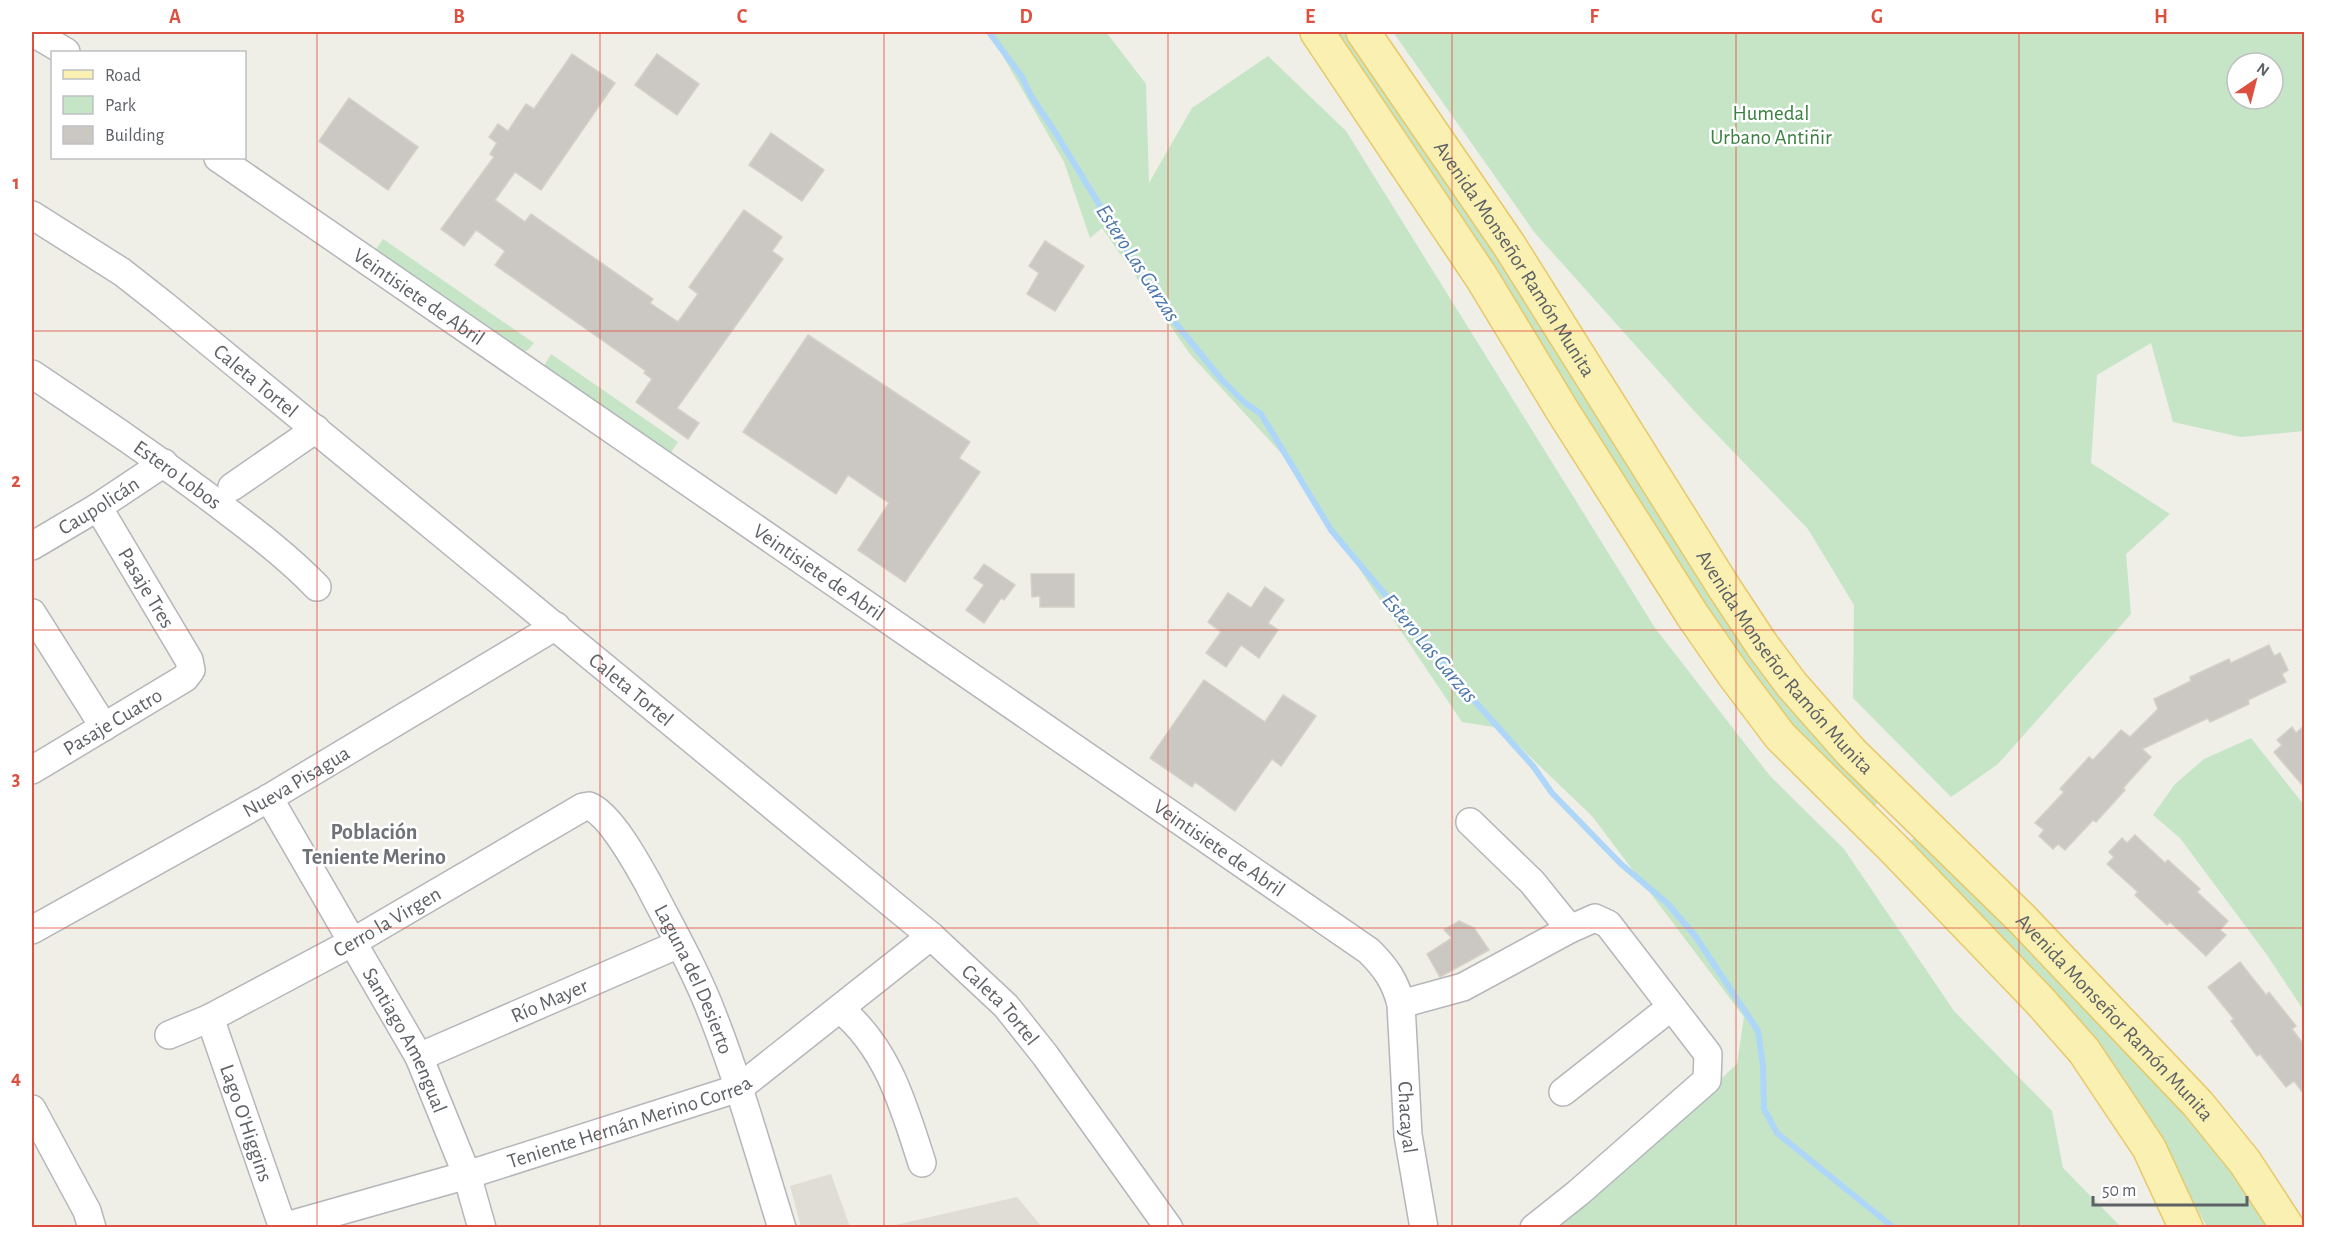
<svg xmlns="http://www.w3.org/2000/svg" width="2336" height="1259" viewBox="0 0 2336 1259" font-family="'Alegreya Sans',sans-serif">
<rect width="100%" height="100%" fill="#efeee7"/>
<!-- education -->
<g fill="#dfddd5">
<polygon points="831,1174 850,1227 801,1227 790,1186"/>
<polygon points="1017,1197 1042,1227 887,1227"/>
</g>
<!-- green -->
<g fill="#c5e5c6" fill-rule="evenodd">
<polygon points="989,32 1106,32 1146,84 1149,183 1192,108 1268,56 1346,131 1655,628 1770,776 1844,849 1954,1011 2052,1111 2063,1168 2121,1227 1560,1227 1737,1064 1744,1017 1592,816 1500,728 1462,722 1283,455 1190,354 1102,228 1090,238 1064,162"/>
<polygon points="1329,32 1350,32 1880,799 1874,807 1772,706"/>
<path d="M1393,32H2304V431L2241,437L2173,422L2151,343L2097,375L2091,463L2170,514L2126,554L2131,614L1998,764L1951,797L1853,698L1854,605L1808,529L1696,413L1535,233ZM2237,63H2273V99H2237Z"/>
<polygon points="383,239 534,343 528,350 517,355 372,255"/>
<polygon points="551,354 678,442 670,454 546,373 544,366"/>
<polygon points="2251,738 2304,805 2304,1011 2267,955 2180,838 2153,815 2175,784 2204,759"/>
<polygon points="1917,835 2152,1069 2276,1227 2207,1227 2163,1147 1910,846 1911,841"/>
</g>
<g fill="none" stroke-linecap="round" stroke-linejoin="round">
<!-- stream -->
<polyline stroke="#add6f9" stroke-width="6" points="989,32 1022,77 1031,96 1055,132 1160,304 1221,379 1244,402 1261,414 1331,530 1470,696 1533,766 1552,793 1621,864 1667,903 1696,937 1758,1031 1763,1066 1764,1109 1777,1133 1894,1228"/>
</g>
<!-- building -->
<g fill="#cbc8c4" stroke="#d4d0c6" stroke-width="1.5">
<polygon points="572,54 615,83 541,190 515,172 495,200 525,222 531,214 653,299 650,303 678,322 698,294 689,287 744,210 782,237 772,251 783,259 677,408 699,423 688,439 636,402 652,379 644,373 646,371 495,265 505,251 476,230 464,246 441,229 494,157 490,154 497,143 489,137 498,124 508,131 526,104 534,109"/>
<polygon points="657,54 699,84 677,115 635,85"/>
<polygon points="349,98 418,147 388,190 319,141"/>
<polygon points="771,133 824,170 802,201 749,165"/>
<polygon points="1045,241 1084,266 1055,311 1027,294 1039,273 1029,266"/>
<polygon points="808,335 970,442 959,458 980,472 905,582 858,550 889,503 848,475 836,494 743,432"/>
<polygon points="984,564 1015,585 1004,600 1001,598 984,623 966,610 984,585 974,578"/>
<polygon points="1031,574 1074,574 1074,607 1040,607 1040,596 1032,597"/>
<polygon points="1265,587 1284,600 1268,623 1278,630 1259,658 1241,645 1226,667 1206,653 1221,632 1208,622 1228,593 1251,608"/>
<polygon points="2269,645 2274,656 2280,653 2288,670 2282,674 2286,682 2248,700 2249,704 2210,722 2208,718 2142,749 2151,757 2123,788 2125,790 2096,822 2093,820 2065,850 2058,844 2053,849 2039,836 2044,830 2035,823 2064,792 2060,789 2089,757 2093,760 2121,730 2130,737 2158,709 2154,699 2191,681 2190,677 2229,659 2231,663"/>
<polygon points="1204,680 1265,722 1283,695 1316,716 1281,766 1272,759 1235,811 1195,782 1192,787 1150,758"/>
<polygon points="2304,726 2304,787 2274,752 2282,745 2277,740 2292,727 2296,733"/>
<polygon points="2135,835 2165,863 2168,860 2200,889 2197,892 2228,921 2220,930 2226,935 2206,956 2170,922 2167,925 2135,895 2138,892 2107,864 2114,857 2109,852 2122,838 2127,843"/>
<polygon points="1459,921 1474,928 1489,950 1440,977 1427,954 1452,938 1444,930"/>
<polygon points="2240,962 2266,995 2269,992 2296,1026 2292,1029 2304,1045 2304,1094 2294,1081 2286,1087 2260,1054 2257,1056 2231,1021 2234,1019 2208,987"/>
</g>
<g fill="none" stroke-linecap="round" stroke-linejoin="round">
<!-- minor casing -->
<g stroke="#b4b6ba" stroke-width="30">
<g id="minor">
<polyline points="32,32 66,52"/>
<path id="s1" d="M218,158L1369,951C1386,968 1395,981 1401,1004L1408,1135L1424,1228"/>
<path id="s2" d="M32,215L122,272L164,305L931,936L1006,1006L1045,1055L1169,1228"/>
<path id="s3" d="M32,374C96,417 160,460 222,507C255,532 288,557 317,587"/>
<polyline points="232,487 316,429"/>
<path id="s4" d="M32,546L98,507L164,463"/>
<polyline points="32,613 104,727"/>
<path id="s5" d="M32,770L185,678L191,670L189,660L98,507"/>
<path id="s6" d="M269,798L419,1057L467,1175L482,1228"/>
<polyline points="1470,822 1532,882 1570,929 1595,918 1608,924 1708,1054 1707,1080 1578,1193 1534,1228"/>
<path id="s7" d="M32,930L269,798L556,626"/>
<polyline points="1401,1004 1463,987 1570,929"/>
<path d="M840,1009C888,1048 904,1107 922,1163"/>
<path id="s8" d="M210,1018L283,1228"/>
<path id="s9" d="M169,1035L210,1018L351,943L583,807L589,806C611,815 638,865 649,885C671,928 696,971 713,1016C740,1085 760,1157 782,1228"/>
<path id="s10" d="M419,1057L679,944"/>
<polyline points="1563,1092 1671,1007"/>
<polyline points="32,1109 87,1211 92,1228"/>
<path id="s11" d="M283,1227L467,1175L739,1088L931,936"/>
</g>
</g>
<!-- major casing -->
<g stroke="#e8c867" stroke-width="36">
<g id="major">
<polyline points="1317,32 1482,278 1562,410 1693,616 1734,675 1780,736 1895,850 2040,1001 2084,1051 2149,1148 2186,1228"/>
<path id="s12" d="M1363,32L1509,245L1725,589L1762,645L1792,685L1851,752L2022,919L2198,1104L2245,1162L2288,1228"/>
</g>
</g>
<!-- minor -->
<use href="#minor" stroke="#fff" stroke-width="27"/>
<!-- major -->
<use href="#major" stroke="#f9f0b2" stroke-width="33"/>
</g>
<!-- grid -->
<path fill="none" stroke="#dd503f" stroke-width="1.5" stroke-opacity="0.55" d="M317,32V1228M600,32V1228M884,32V1228M1168,32V1228M1452,32V1228M1736,32V1228M2019,32V1228M32,331H2304M32,630H2304M32,928H2304"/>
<g text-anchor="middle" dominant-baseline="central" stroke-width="5" stroke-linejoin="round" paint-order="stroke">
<!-- park labels -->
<g font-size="21" fill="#3b8040" stroke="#fff">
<text x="1771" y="113">Humedal<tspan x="1771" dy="24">Urbano Antiñir</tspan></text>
</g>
<!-- street labels -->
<g font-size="21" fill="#5e6166" stroke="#fff">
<text stroke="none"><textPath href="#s12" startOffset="273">Avenida Monseñor Ramón Munita</textPath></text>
<text stroke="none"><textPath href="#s1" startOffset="244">Veintisiete de Abril</textPath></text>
<text stroke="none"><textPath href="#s2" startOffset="279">Caleta Tortel</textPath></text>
<text stroke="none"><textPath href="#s3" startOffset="177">Estero Lobos</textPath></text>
<text stroke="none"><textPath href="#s4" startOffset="78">Caupolicán</textPath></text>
<text stroke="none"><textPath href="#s1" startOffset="730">Veintisiete de Abril</textPath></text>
<text transform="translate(146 588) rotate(59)">Pasaje Tres</text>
<text stroke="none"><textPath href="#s12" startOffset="759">Avenida Monseñor Ramón Munita</textPath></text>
<text stroke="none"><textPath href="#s2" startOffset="765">Caleta Tortel</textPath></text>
<text stroke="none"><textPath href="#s5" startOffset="94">Pasaje Cuatro</textPath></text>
<text stroke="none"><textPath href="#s7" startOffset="303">Nueva Pisagua</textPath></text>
<text stroke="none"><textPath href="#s1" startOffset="1216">Veintisiete de Abril</textPath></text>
<text stroke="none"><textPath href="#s9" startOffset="246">Cerro la Virgen</textPath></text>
<text stroke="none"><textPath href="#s9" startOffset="684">Laguna del Desierto</textPath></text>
<text stroke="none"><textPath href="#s10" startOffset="142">Río Mayer</textPath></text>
<text stroke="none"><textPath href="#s2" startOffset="1251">Caleta Tortel</textPath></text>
<text stroke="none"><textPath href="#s12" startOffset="1245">Avenida Monseñor Ramón Munita</textPath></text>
<text stroke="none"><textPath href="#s6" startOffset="278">Santiago Amengual</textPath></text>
<text stroke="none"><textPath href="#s1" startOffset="1574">Chacayal</textPath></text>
<text stroke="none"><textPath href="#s11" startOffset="362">Teniente Hernán Merino Correa</textPath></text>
<text stroke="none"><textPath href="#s8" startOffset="111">Lago O'Higgins</textPath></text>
</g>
<!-- water labels -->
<g font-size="22" font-style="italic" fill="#4a76ab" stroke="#fff">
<text transform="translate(1138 263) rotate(57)">Estero Las Garzas</text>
<text transform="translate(1430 648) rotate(50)">Estero Las Garzas</text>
</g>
<!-- neighbourhood labels -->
<g font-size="22" font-weight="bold" fill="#6f7378" stroke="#fff">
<text x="374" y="832">Población<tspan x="374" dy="25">Teniente Merino</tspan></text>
</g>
</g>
<!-- border -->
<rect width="2336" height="1259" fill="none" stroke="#ffffff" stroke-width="66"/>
<!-- legend -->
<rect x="51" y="51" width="195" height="108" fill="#ffffff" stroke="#bfc0c2" stroke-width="1.5"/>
<rect x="63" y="70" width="30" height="9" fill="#f9f0b2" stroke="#bfc0c2" stroke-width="1.5"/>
<text x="105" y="81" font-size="18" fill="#5e6166">Road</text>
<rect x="63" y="96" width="30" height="18" fill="#c5e5c6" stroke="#bfc0c2" stroke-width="1.5"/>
<text x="105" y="111" font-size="18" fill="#5e6166">Park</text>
<rect x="63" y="126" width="30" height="18" fill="#cbc8c4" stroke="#bfc0c2" stroke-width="1.5"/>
<text x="105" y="141" font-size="18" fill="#5e6166">Building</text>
<!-- north arrow -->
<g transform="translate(2255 81) rotate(35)"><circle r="28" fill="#ffffff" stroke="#bfc0c2" stroke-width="1.5"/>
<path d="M0-4.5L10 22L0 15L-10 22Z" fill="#dd503f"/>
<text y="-9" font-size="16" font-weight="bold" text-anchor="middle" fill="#5e6166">N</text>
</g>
<!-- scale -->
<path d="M2093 1196v9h154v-9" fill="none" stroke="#5e6166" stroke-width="3"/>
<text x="2102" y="1196" font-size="18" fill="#5e6166" stroke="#ffffff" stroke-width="4.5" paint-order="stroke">50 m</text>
<rect x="33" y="33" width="2270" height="1193" fill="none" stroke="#dd503f" stroke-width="2"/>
<g font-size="20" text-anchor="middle" font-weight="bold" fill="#dd503f">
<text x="175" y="23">A</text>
<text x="459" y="23">B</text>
<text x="742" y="23">C</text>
<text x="1026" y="23">D</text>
<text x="1310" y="23">E</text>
<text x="1594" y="23">F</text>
<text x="1877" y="23">G</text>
<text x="2161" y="23">H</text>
<text x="16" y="189">1</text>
<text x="16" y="487">2</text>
<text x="16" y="785">3</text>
<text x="16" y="1084">4</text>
</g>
</svg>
